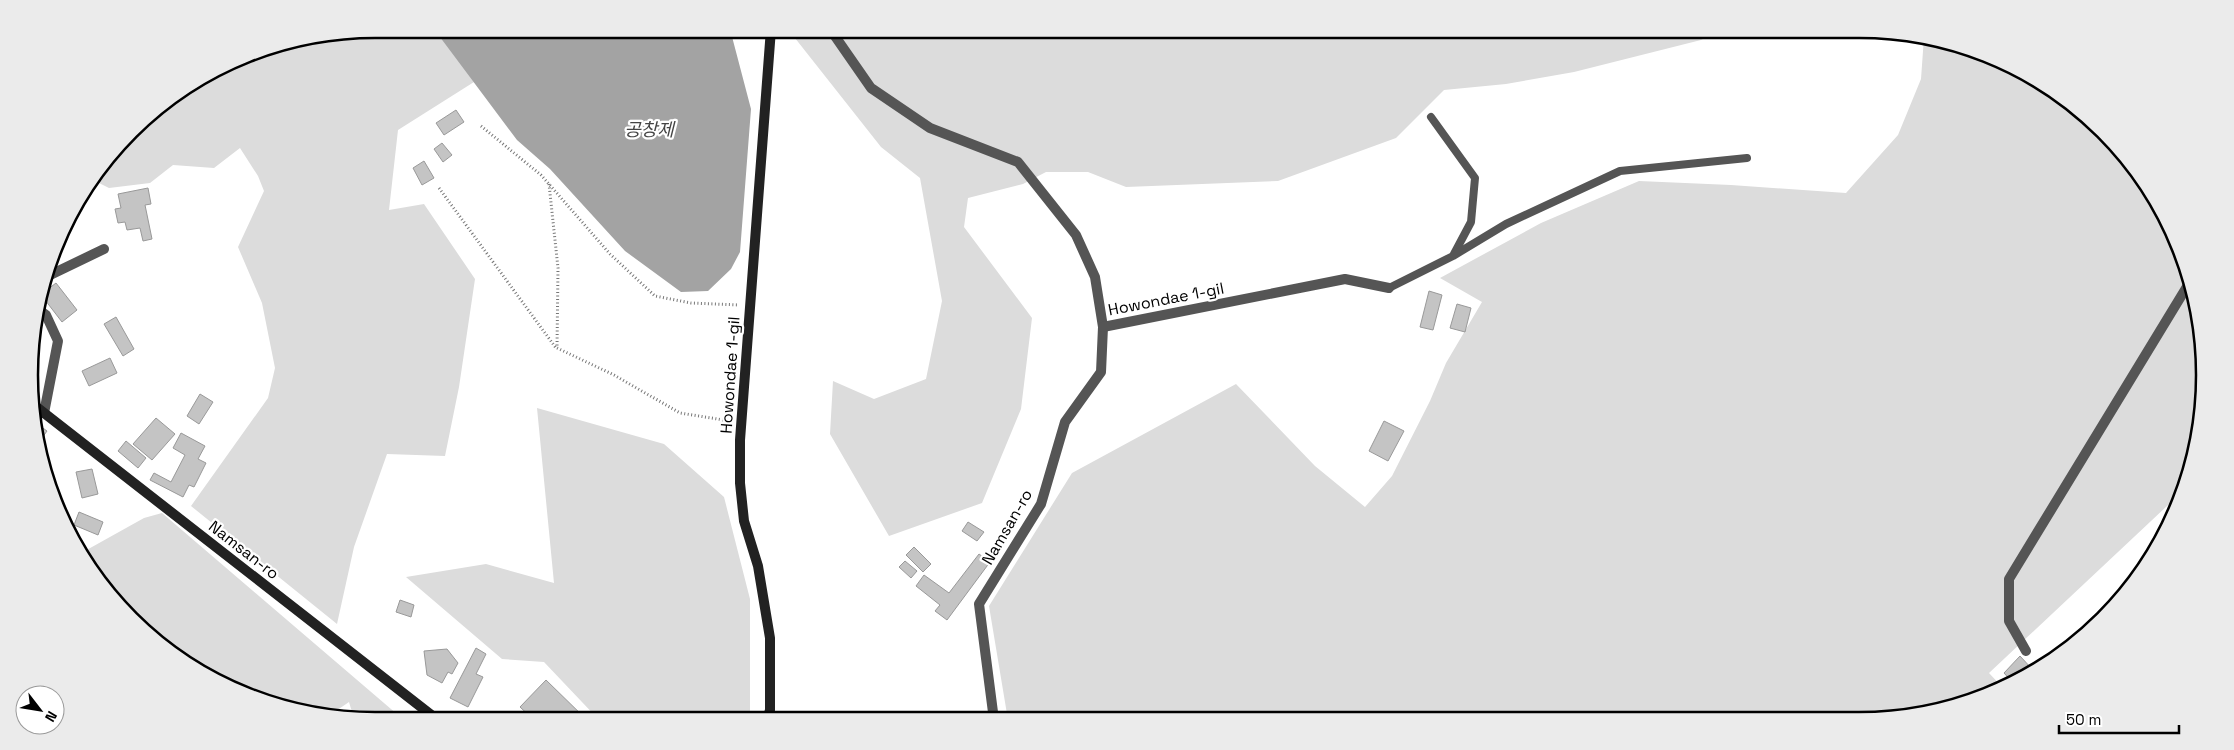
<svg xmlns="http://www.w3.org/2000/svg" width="2234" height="750" viewBox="0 0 2234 750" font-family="'Space Grotesk','Noto Sans KR',sans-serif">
<rect width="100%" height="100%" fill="#fff"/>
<!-- green -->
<g fill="#dcdcdc">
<polygon points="375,29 439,29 474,82 398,130 389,210 424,204 475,279 459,387 445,456 387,454 354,547 337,624 191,506 268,398 275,368 262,303 238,247 264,191 258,176 240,148 214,168 173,165 150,183 109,188 91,179 100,164 146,115 243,55 308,35"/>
<polygon points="791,29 1722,29 1701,40 1574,72 1506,84 1444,90 1396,138 1278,181 1126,187 1088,172 1046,172 1023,184 968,198 964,227 1032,318 1021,409 982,503 889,536 830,434 833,381 874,399 926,379 942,301 920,178 881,147 791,33"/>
<path d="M1924,37C1966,43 2005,60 2040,82C2069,100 2096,121 2119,146C2126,154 2131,163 2137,171C2144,181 2153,191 2159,202C2208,287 2220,400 2183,491L1989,673L2003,688L1904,718L1008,720L989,606L1072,473L1236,384L1315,466L1365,507L1392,476L1430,401L1446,363L1482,302L1440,278L1541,223L1639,181L1731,185L1846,193L1898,135L1921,79Z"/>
<polygon points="537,408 664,444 724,497 750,599 750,721 600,721 544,662 502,659 406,577 486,564 554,583"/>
<polygon points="162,513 405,721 375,721 354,719 349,702 330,715 286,710 182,663 130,620 87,568 79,549 83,552 144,518"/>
</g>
<!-- water -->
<polygon fill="#a3a3a3" points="434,29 730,29 751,109 740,252 731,269 708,291 681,292 625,251 550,169 517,140"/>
<!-- building -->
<g fill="#c4c4c4" stroke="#999">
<polygon points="456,110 464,122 444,135 436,123"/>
<polygon points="442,143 452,155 443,162 434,149"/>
<polygon points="424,161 434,178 422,185 413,168"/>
<polygon points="148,188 151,204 145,205 152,239 143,241 140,228 127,230 125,222 118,223 115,209 121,208 118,194"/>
<polygon points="56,283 77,310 62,322 42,296 43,293"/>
<polygon points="1429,291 1442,295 1433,330 1420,327"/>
<polygon points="1457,304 1471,308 1465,332 1450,328"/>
<polygon points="116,317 134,349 123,356 104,324"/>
<polygon points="110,358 117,373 89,386 82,371"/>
<polygon points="200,394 213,402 199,424 187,416"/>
<polygon points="156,418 175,434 152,460 133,444"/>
<polygon points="33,421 47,431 37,445"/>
<polygon points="1384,421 1404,431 1388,461 1369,451"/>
<polygon points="181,433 205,446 198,459 206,463 194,487 189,485 183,497 150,480 154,473 171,482 185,455 173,448"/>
<polygon points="126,441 146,458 138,468 118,451"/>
<polygon points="92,469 98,494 82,498 76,472"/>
<polygon points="79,512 103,522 98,535 74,525"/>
<polygon points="968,522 984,532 977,541 962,531"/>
<polygon points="914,547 931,564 923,572 906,555"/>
<polygon points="979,554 990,562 947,620 935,611 940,605 916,586 924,575 949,593"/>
<polygon points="905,561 917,571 911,578 899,567"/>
<polygon points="400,600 414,605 411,617 396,612"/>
<polygon points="476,648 486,654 476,674 483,677 468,707 450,698"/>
<polygon points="447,649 458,663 452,674 448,672 442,683 427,675 424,651"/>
<polygon points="2020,656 2032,669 2026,676 2014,684 2004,673"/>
<polygon points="546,680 588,721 535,721 520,707"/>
</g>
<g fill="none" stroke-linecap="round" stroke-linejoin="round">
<!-- path -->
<g stroke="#777" stroke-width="3" stroke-dasharray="1 2.5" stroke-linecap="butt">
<polyline points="481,126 541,175 610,254 655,296 691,303 739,305"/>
<polyline points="549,184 558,268 557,348 614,375 680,413 730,421"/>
<polyline points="439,188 556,348"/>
</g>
<!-- lane -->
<g stroke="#555" stroke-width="8">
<polyline points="1431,117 1475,178 1471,222 1454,254"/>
<polyline points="1389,288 1453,256 1506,224 1620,171 1747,158"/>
</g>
<!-- street -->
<g stroke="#555" stroke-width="10">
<polyline points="830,29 871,88 930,128 1018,162 1076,235 1095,277 1103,327 1101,372 1065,422 1041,504 979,604 994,720"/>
<polyline points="48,276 104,249"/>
<polyline points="38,309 46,315 58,341 44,413"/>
<polyline points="1103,327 1345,279 1389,288"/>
<polyline points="2026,651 2009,621 2009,579 2191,280"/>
</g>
<!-- secondary -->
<g stroke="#222" stroke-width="10">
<polyline points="30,402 439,721"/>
<polyline points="767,720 770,710 770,638 758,566 744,521 740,483 740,440 771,29"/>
</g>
</g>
<g text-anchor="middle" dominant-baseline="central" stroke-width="4.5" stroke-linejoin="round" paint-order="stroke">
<!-- street labels -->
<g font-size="16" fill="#000" stroke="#fff">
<text transform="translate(1166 299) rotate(-11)">Howondae 1-gil</text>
<text transform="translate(730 375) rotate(-86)">Howondae 1-gil</text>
<text transform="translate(1007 527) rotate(-60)">Namsan-ro</text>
<text transform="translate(244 550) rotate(38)">Namsan-ro</text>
</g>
<!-- water labels -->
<g font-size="18" font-style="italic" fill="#444" stroke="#fff">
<text x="649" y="129">공창제</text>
</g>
</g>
<!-- crop -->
<path d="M0 0H2234V750H0ZM375 38H1859A337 337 0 0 1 2196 375V375A337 337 0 0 1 1859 712H375A337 337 0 0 1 38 375V375A337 337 0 0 1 375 38Z" fill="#ebebeb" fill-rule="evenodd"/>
<path fill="none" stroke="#000" stroke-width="2.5" d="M375 38H1859A337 337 0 0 1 2196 375V375A337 337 0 0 1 1859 712H375A337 337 0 0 1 38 375V375A337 337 0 0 1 375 38Z"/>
<!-- north arrow -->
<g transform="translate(40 710) rotate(121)"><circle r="24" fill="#ffffff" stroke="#999999"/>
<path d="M0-4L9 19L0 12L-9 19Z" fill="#000000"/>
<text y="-8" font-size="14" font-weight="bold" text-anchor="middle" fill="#000000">N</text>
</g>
<!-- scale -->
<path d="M2059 725v8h120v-8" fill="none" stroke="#000000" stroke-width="2.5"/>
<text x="2066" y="725" font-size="15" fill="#000000" stroke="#ffffff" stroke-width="4" paint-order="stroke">50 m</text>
</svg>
